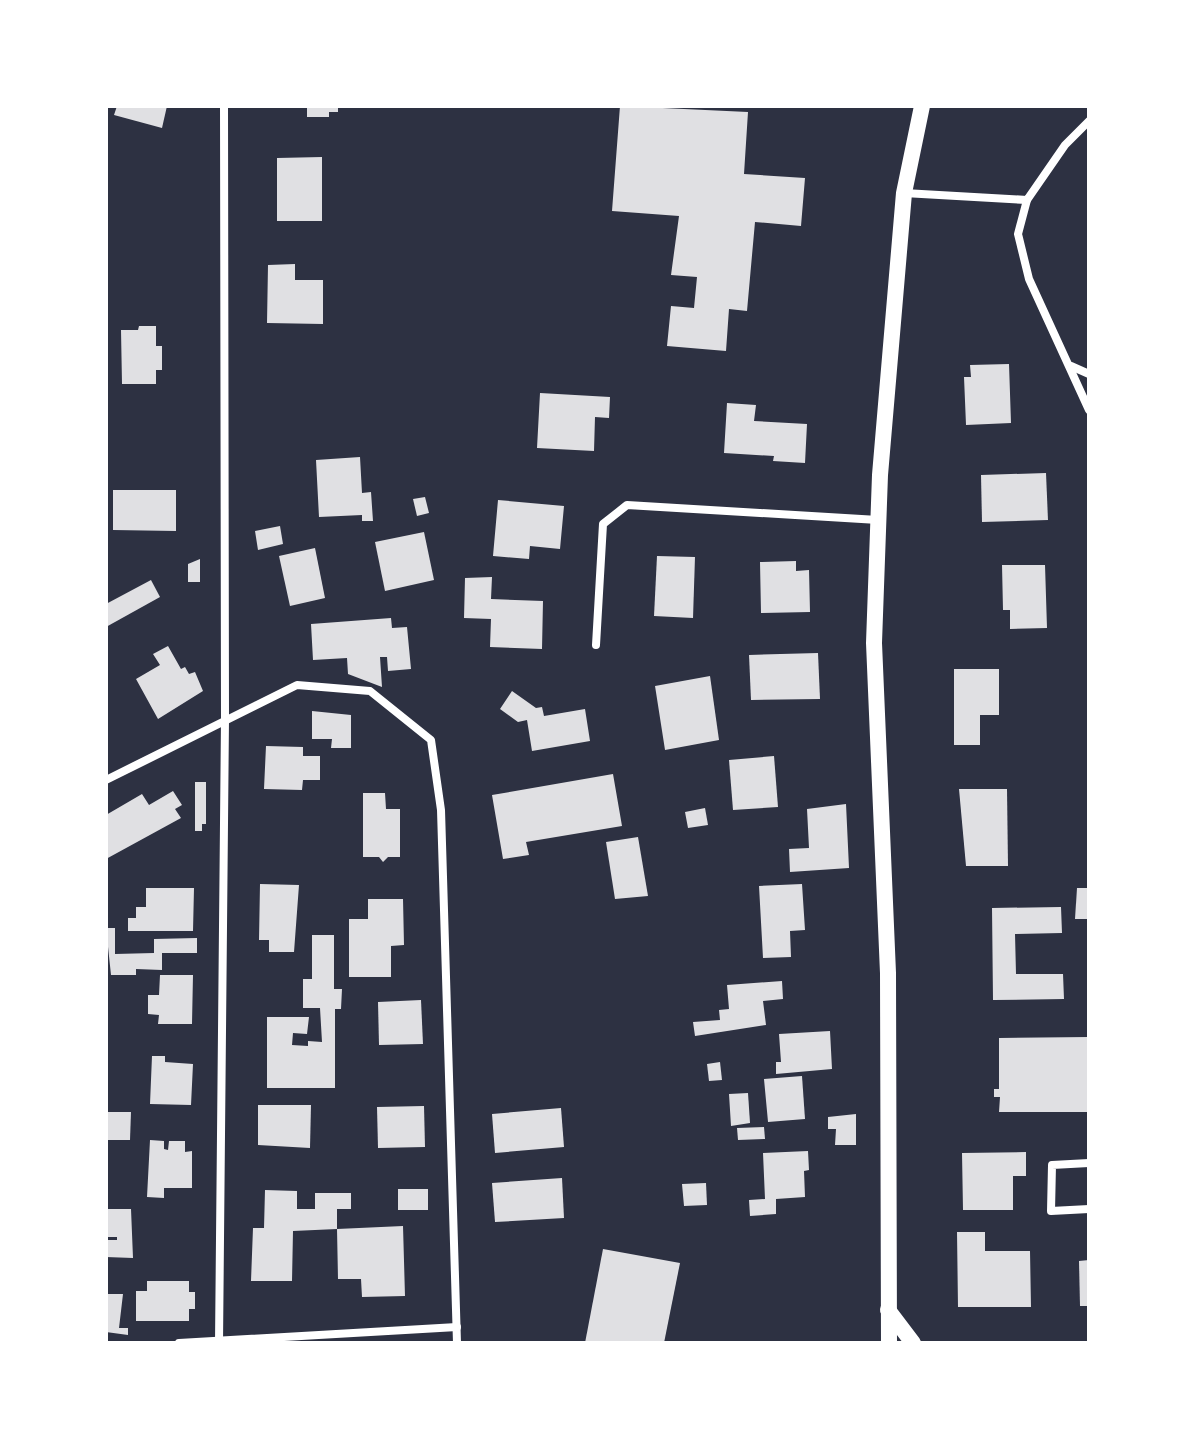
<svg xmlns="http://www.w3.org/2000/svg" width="1195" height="1449" viewBox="0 0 1195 1449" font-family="Inter,sans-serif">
<rect width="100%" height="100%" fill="#2d3142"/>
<!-- building -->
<g fill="#e0e0e3">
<polygon points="117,106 167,106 162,128 114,115"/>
<polygon points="307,106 338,106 338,112 329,112 329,117 307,117"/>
<polygon points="620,106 748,112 744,174 805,178 801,226 755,222 747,311 729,309 726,351 667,346 671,306 694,308 697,277 671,275 679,216 612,211"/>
<polygon points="322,157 322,221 277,221 277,158"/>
<polygon points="295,264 295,280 323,280 323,324 267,323 268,265"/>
<polygon points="139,326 156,326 156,346 162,346 162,370 156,370 156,384 122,384 121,330 138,330"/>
<polygon points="1009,364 1011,423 966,425 964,377 971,377 970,365"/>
<polygon points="540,393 610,397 609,418 595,417 594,451 537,448"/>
<polygon points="727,403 756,405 754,421 807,424 805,463 773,461 774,456 724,453"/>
<polygon points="360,457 362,493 371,492 373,521 362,521 362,515 319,517 316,460"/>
<polygon points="1046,473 1048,520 982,522 981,475"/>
<polygon points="113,490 176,490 176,531 113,530"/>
<polygon points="425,497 429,513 417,516 413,499"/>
<polygon points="498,500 564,506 560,549 530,546 529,559 493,556"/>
<polygon points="280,526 283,544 258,550 255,531"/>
<polygon points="424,532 434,580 385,591 375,542"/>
<polygon points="315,548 325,598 290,606 279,556"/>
<polygon points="657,556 695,557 693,618 654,616"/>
<polygon points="200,559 200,582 188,582 188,564"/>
<polygon points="796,561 796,571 809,570 810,612 761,613 760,562"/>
<polygon points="1002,565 1045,565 1047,628 1010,629 1010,610 1003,610"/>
<polygon points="492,577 491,599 543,601 542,649 490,647 491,619 464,618 465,578"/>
<polygon points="151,580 160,597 106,627 106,604"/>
<polygon points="391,618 392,628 407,627 411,669 388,671 387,657 380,657 382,687 348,674 347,658 313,660 311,624"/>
<polygon points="168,646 181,669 185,667 189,674 195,672 203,691 158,719 136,679 160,665 153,654"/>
<polygon points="818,653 820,699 751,700 749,655"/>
<polygon points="954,669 999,669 999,715 980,715 980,745 954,745"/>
<polygon points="710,676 719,740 665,750 655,686"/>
<polygon points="512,691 536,708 542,707 544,716 585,709 590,741 532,751 527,720 518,722 500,709"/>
<polygon points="312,711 351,715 351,748 331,748 332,739 312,739"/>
<polygon points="266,746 303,747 303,756 320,756 320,780 303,780 302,790 264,789"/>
<polygon points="774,756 778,807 733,810 729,760"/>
<polygon points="613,774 622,826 526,842 529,855 503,859 492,795"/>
<polygon points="195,782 206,782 206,824 202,824 202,831 195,831"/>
<polygon points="959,789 1007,789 1008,866 966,866"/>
<polygon points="173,791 182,805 175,809 181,818 106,859 106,815 142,794 149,805"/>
<polygon points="363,793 385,793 386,809 400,809 400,857 388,857 383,862 379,857 363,857"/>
<polygon points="846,804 849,868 790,872 789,849 809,848 807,809"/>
<polygon points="705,808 708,825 688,828 685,812"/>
<polygon points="638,837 648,896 615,899 606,842"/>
<polygon points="260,884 299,885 294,952 269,952 269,940 259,940"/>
<polygon points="802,884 805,930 790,931 791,957 763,958 759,886"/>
<polygon points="146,888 194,888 193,931 128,931 128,918 136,918 136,907 146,907"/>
<polygon points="1077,888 1089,888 1089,919 1075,919"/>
<polygon points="368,899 403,899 404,945 391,946 391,977 349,977 349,919 368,919"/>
<polygon points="1061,907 1062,933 1015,934 1016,974 1063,974 1064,999 993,1000 992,908"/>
<polygon points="106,928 115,928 115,954 154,953 154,939 197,938 197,953 162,953 162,970 136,969 136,975 111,975"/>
<polygon points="312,935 334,935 334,989 342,989 341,1009 335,1009 335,1088 267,1088 267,1017 309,1017 307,1034 293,1033 292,1045 308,1046 308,1041 322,1042 320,1008 303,1008 303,979 312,979"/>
<polygon points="160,975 193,975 192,1024 158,1024 159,1015 148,1014 148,995 159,995"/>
<polygon points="782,981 783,999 763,1001 766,1025 695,1036 693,1022 720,1020 719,1010 729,1009 727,985"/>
<polygon points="421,1000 423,1044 379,1045 378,1002"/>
<polygon points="830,1031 832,1069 776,1074 776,1062 781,1062 779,1034"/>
<polygon points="1089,1037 1089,1112 999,1112 1000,1097 994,1097 994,1089 999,1089 999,1038"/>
<polygon points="152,1056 165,1056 165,1062 193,1064 191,1105 150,1104"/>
<polygon points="720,1062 722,1080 709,1081 707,1064"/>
<polygon points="802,1076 805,1119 768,1122 764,1079"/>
<polygon points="748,1093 750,1123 731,1126 729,1094"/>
<polygon points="258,1105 311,1105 310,1148 258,1145"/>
<polygon points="424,1106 425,1147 378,1148 377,1107"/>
<polygon points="561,1108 564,1147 495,1153 492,1114"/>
<polygon points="106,1112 131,1112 130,1140 106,1140"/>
<polygon points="856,1114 856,1145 835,1145 836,1129 828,1129 828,1117"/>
<polygon points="764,1127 765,1139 738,1140 737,1128"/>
<polygon points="150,1140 164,1141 164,1149 168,1150 169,1141 185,1141 185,1152 192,1151 192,1188 164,1188 164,1198 147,1197"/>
<polygon points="808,1151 809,1170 804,1171 805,1197 776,1199 776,1214 750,1216 749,1200 765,1199 763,1153"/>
<polygon points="1026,1152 1026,1176 1013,1176 1013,1210 963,1210 962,1153"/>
<polygon points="562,1178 564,1218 495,1222 492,1183"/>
<polygon points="706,1183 707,1205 684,1206 682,1184"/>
<rect x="398" y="1189" width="30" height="21"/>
<polygon points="265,1190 297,1191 297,1209 315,1209 315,1193 351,1193 351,1209 337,1209 337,1229 293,1231 292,1281 251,1281 253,1228 264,1228"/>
<polygon points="106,1209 131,1209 133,1258 106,1257 106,1240 117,1240 117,1237 106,1237"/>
<polygon points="403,1226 405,1296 362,1297 361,1279 338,1279 337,1229"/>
<polygon points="957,1232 985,1232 985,1251 1030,1251 1031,1307 958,1307"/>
<polygon points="603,1249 680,1263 664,1343 585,1343"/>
<polygon points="1089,1260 1089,1306 1080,1306 1079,1261"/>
<polygon points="147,1281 189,1281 189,1292 195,1292 195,1309 189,1309 189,1321 136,1321 136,1291 147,1291"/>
<polygon points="106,1294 123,1294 119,1328 128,1328 128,1335 106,1332"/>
</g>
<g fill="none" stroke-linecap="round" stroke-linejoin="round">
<!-- minor -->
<g stroke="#fff" stroke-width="8">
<polyline points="904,193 1027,200 1065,145 1089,121"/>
<polyline points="1027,200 1018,234 1029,279 1089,410"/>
<polyline points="1071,366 1089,374"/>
<polyline points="596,645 603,524 627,505 878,520"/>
<polyline points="106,780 297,685 370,691 431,740 441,810 457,1343"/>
<polyline points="1089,1163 1052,1165 1051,1211 1089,1209"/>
<polyline points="179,1343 457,1327"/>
<polyline points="219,1343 225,719 224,106"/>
</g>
<!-- secondary -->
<g stroke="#fff" stroke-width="16">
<polyline points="888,1310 913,1343"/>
<polyline points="889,1343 888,973 874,643 880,475 904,193 922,106"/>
</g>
</g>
<!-- border -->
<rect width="1195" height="1449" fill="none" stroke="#ffffff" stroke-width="216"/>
</svg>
